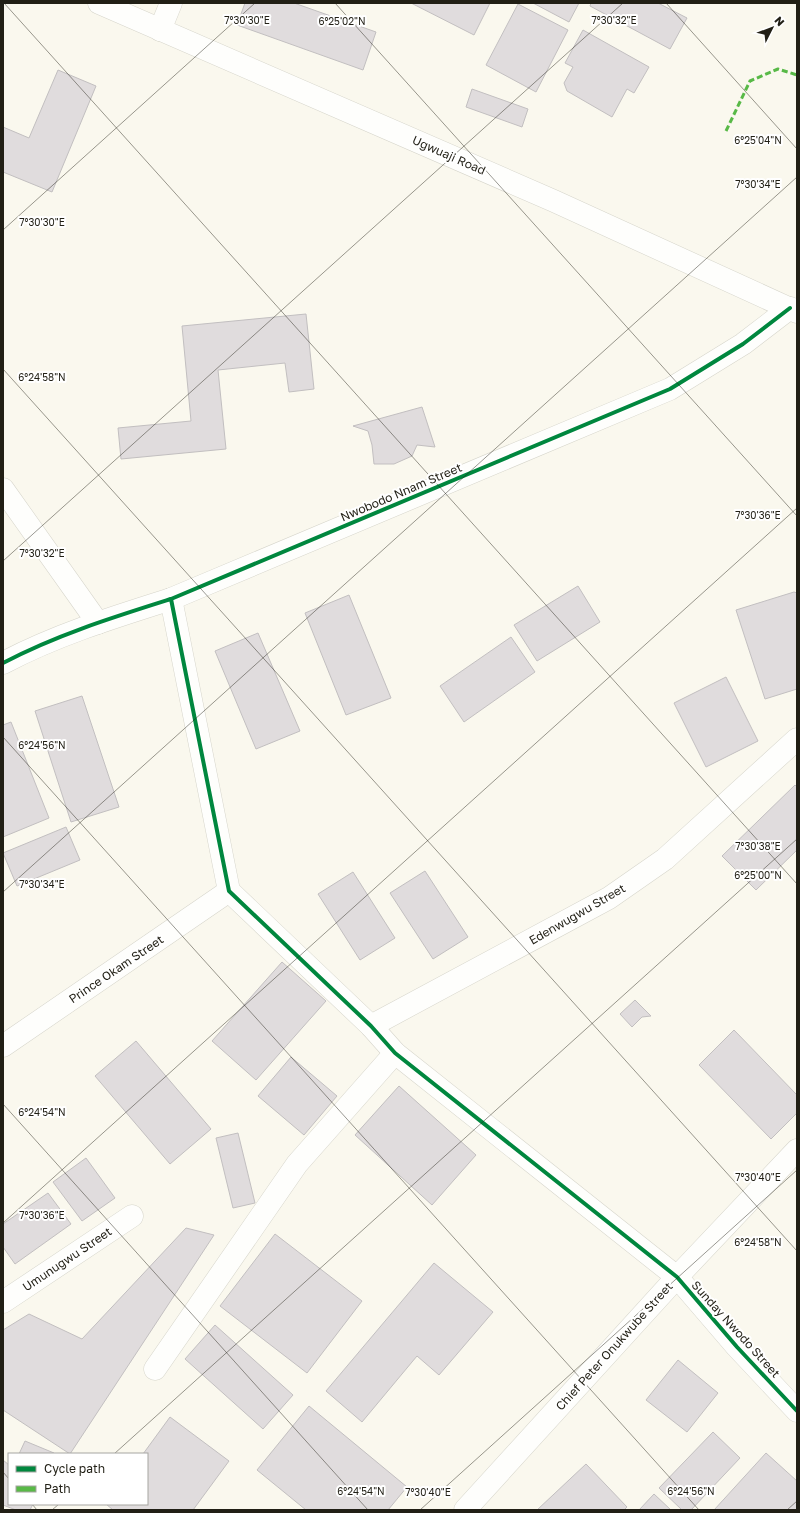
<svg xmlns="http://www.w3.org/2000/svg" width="800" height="1513" viewBox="0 0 800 1513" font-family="'Golos Text',sans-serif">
<rect width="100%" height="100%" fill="#faf8ee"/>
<!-- building -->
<g fill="#e0dcdd" stroke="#c2bfc0">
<polygon points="245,3 294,3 376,32 363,70 237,25"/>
<polygon points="411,3 490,3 474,35"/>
<polygon points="533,3 579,3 569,22"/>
<polygon points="591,3 658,3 687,18 670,49 590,6"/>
<polygon points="518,4 568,30 536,92 486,65"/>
<polygon points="583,30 649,67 634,93 627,89 612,117 567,91 564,83 573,67 565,63"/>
<polygon points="58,70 96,86 52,192 3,172 3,127 29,138"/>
<polygon points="472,89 528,109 522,127 466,107"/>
<polygon points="306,314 314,389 289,392 285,363 218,370 226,449 121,459 118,428 191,421 182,326"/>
<polygon points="422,407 435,447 417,445 412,456 394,464 374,464 372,445 368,431 353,426"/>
<polygon points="578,586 600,622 537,661 514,625"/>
<polygon points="794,592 797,593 797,689 765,699 736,610"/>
<polygon points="349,595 391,698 346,715 305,613"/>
<polygon points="258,633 300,731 256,749 215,651"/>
<polygon points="511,637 535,672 464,722 440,686"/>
<polygon points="726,677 758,741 706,767 674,703"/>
<polygon points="82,696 119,807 71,822 35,711"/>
<polygon points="11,722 49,818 3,837 3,725"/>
<polygon points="795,785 797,787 797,850 756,890 722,856"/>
<polygon points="66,827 80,860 17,886 3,853"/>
<polygon points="425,871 468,937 433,959 390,893"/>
<polygon points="353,872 395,938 360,960 318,894"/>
<polygon points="282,962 326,1001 256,1080 212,1041"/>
<polygon points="635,1000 651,1016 642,1017 632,1027 620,1014"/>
<polygon points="734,1030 797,1095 797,1113 771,1139 699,1065"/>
<polygon points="136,1041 211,1129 170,1164 95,1076"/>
<polygon points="291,1057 337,1096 304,1135 258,1096"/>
<polygon points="399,1086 476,1155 432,1205 355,1135"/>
<polygon points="238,1133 255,1203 233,1208 216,1138"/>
<polygon points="86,1158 115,1198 82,1221 53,1182"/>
<polygon points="48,1193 71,1224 15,1264 3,1247 3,1224"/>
<polygon points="186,1228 214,1235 70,1454 3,1410 3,1330 29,1314 82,1339"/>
<polygon points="275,1234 362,1301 307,1373 220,1306"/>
<polygon points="434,1263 493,1312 439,1375 417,1356 362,1422 326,1391"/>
<polygon points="215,1325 293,1395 263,1429 185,1359"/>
<polygon points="678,1360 718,1393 687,1432 646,1400"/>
<polygon points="309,1406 407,1487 388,1510 306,1510 257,1470"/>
<polygon points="170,1417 229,1461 193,1510 113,1510 106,1504 147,1504 147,1454 143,1454"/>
<polygon points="713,1432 740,1458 691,1510 682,1510 659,1488"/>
<polygon points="25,1441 54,1453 54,1454 19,1454"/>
<polygon points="766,1453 797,1481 797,1510 714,1510"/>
<polygon points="3,1460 9,1465 9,1504 33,1504 30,1510 16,1510 3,1505"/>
<polygon points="586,1464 627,1507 624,1510 537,1510"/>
<polygon points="654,1494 671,1510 639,1510"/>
</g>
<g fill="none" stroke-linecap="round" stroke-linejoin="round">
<!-- minor casing -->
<g stroke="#d6d5cb" stroke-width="23">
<g id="minor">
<polyline points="160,30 171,3"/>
<polyline points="3,489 98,623"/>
<polyline points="171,599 229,891 371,1026 395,1053 677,1277 737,1347 797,1411"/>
<path d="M3,663C56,635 114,617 171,599L670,389L743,344L790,308"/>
<polyline points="371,1026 609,898 665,859 797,739"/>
<polyline points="3,1046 229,891"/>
<polyline points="3,1302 132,1216"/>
<polyline points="155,1369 297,1164 395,1053"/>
<polyline points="465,1510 677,1277 797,1150"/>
</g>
</g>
<!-- secondary casing -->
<g stroke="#d6d5cb" stroke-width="23">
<polyline id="secondary" points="99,3 554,201 797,312"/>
</g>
<!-- minor -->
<use href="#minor" stroke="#fefefc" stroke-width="22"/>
<!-- secondary -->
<use href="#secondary" stroke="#fefefc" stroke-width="22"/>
<!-- quiet -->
<polyline stroke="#58b947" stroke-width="3" stroke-dasharray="6 3" stroke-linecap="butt" points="726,131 750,81 778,69 797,75"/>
<!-- cycleway casing -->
<g stroke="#fff" stroke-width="6">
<g id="cycleway">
<polyline points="171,599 229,891 371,1026 395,1053 677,1277 737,1347 797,1411"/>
<path d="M3,663C56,635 114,617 171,599L670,389L743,344L790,308"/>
</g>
</g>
<!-- cycleway -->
<use href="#cycleway" stroke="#00873e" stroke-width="4"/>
</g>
<!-- ticks -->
<path fill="none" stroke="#211f15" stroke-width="1" stroke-opacity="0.45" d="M4,3L797,884M335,3L797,516M666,3L797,149M3,230L255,3M3,369L797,1251M3,561L623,3M3,737L699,1510M3,892L797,177M3,1104L368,1510M3,1223L797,508M114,1454L797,839M3,1472L9,1479M32,1504L37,1510M52,1510L59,1504M420,1510L797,1170M787,1510L797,1501"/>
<g text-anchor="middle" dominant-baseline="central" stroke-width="4" stroke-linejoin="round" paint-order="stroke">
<!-- street labels -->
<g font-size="12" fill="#211f15" stroke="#fff">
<text transform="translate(449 155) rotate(24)">Ugwuaji Road</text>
<text transform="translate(401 492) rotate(-23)">Nwobodo Nnam Street</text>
<text transform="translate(577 914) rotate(-30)">Edenwugwu Street</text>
<text transform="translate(116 969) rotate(-34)">Prince Okam Street</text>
<text transform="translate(67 1259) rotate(-34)">Umunugwu Street</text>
<text transform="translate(736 1329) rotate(48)">Sunday Nwodo Street</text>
<text transform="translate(614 1346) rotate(-48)">Chief Peter Onukwube Street</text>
</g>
</g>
<g font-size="10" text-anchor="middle" fill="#211f15" stroke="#fff" stroke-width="4" stroke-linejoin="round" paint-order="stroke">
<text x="614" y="24">7°30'32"E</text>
<text x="247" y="24">7°30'30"E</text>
<text x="342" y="25">6°25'02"N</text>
<text x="758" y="144">6°25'04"N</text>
<text x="758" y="188">7°30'34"E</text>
<text x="42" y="226">7°30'30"E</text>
<text x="42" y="381">6°24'58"N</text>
<text x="758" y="519">7°30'36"E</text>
<text x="42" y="557">7°30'32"E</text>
<text x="42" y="749">6°24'56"N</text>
<text x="758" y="850">7°30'38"E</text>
<text x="758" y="879">6°25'00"N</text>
<text x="42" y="888">7°30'34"E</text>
<text x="42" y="1116">6°24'54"N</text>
<text x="758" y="1181">7°30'40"E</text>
<text x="42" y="1219">7°30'36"E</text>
<text x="758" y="1246">6°24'58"N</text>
<text x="361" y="1495">6°24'54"N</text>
<text x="691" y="1495">6°24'56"N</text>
<text x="428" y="1496">7°30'40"E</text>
</g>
<!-- border -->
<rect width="800" height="1513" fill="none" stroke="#211f15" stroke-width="8"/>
<!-- legend -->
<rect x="8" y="1453" width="140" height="52" fill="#ffffff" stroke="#a6a5a1"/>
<rect x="16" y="1466" width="20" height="6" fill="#00873e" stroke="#a6a5a1"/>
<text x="44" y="1473" font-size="12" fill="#211f15">Cycle path</text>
<rect x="16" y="1486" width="20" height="6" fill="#58b947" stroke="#a6a5a1"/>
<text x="44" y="1493" font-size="12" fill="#211f15">Path</text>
<!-- north arrow -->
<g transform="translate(772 28) rotate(48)" stroke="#ffffff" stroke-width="3" paint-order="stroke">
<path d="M0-3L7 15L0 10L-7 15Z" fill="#211f15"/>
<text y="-6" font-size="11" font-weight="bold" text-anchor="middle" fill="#211f15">N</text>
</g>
</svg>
